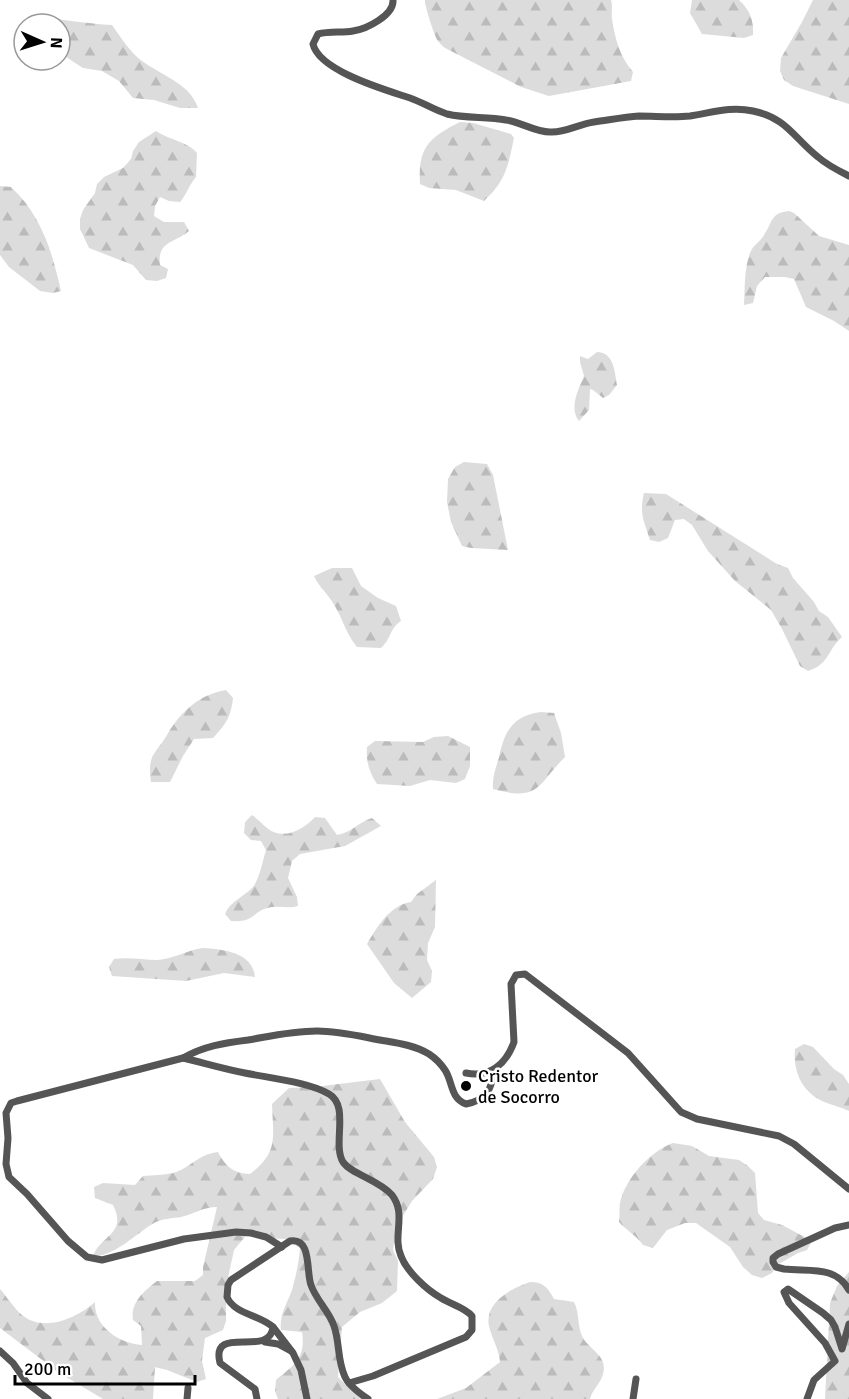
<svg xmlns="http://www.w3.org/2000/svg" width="849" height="1399" viewBox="0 0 849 1399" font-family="Signika,sans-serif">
<defs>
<pattern id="forest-firs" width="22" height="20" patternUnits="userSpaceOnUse" patternTransform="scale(1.5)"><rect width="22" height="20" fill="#dcdcdc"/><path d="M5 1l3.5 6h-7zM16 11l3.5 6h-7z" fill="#bbb"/></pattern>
</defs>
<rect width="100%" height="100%" fill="#fff"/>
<!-- forest -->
<g fill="url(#forest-firs)">
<path d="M425,0H611C613,7 611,12 612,19C615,39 620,57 633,72L631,81L549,96L521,87L445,48C443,46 440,44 438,41C435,38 424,4 425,0Z"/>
<path d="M692,0H739C750,10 754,21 753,35L744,38L702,34L690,13Z"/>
<polygon points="813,0 849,0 849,104 793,86 784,80 780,71 781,58 802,22"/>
<path d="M38,17C63,19 87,24 112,25C119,35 127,47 135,55C154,74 189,80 198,108H180L154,100L133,98L119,81L102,71L83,68L60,53V24H28Z"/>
<path d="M460,122L473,123L511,134L514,138C508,166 506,181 484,201L456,190L429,188L420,184C418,148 428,138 460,122Z"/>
<path d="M156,131C169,140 187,141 197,153L196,177C189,185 187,194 180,202L169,201L160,197L155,206L154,216L164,222H184L189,231C175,243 157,241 160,265L168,269L166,278L157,281L146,280L133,265L89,248L80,229V219L83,210L95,193L97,184L104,177L123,168L131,159L133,151L139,142Z"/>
<path d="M0,186L11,187C41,215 52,251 61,291L53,293L40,291L9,267L0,255Z"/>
<path d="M789,211L794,213L819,236L849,245V331L834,321L806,307L794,279L785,277H765L757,286L753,303L744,305C745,288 744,269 750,253C753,245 760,242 764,235C773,222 770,213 789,211Z"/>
<path d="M597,352C614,352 615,373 617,385L609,395L603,398L593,390L590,389L589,410L579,421C569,408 578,390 584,376L580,362V356L588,359Z"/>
<polygon points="464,462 487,464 493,475 508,550 471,548 462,546 451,522 447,502 448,479 455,467"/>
<path d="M644,493L666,494L674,499L777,564L788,568L793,578L814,602L819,611L828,617L842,637C827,650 830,664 808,671L800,666L782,629L771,610L735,581L708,551L692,525L684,519L675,520L668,538L659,542L650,540C644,521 639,514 644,493Z"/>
<path d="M332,568H352L361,586L378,598L396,606L401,621C389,629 392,638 381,648L357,647C345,633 342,615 331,600C325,591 318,585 314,576Z"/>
<path d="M226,690L233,698C231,717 226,724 213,738L194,739L183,756L170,782H151C147,754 155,755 167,735C180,712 200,694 226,690Z"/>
<path d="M541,712L554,713L561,733L565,757C537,785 540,802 493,789C492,777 496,768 499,757C505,730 513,716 541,712Z"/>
<path d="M448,736L470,747V766L465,779L456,783L430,780L410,786L377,784C369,772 366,762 367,747L375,741L423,742L434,737Z"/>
<path d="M252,815C258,819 262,824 267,828C283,841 303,830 315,817L325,818L337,835C351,833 359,822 372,818L381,826L345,846L300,854L292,861L288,878L297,897L298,906C288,909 278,905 268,908C252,911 256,923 231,921L225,914C230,901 244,897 253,887C259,880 263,860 266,850L261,841L251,840L244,833L245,822Z"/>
<path d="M436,880L435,927L428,943L427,960L432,971L431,982L412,998L394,983L367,944C377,927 390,905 411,902L417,894Z"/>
<path d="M203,948C222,949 253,952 255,977L224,973L186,981L112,976L109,967L114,959C129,957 143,960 157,960C174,959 187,950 203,948Z"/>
<path d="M804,1044L813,1047L834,1069L843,1075L849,1084V1111C841,1107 831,1105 822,1101C801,1091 793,1070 795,1049Z"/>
<path d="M380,1079L405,1122L434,1157L437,1167L433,1179L412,1201L396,1227L393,1250L398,1261L397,1291L382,1303L360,1312L342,1327L338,1377L347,1386L368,1399H278L275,1391L276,1380C294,1365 306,1358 302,1332L281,1330C279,1315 287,1304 292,1290C296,1276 299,1262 300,1248L285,1239L261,1238L249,1232L234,1250L226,1287V1321L223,1330L205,1338L202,1361L206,1379L197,1382L167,1370L155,1367L153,1399H103L58,1372L0,1328V1289C7,1297 13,1307 22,1315C44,1333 77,1318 95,1302C94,1327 119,1343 142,1345L141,1326L133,1320C130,1303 144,1291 157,1281H195L203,1275V1267L217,1207C203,1207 194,1214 181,1217C173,1218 161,1219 154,1223C134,1235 118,1254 93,1257C99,1235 128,1235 113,1205L95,1198L94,1187L103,1183L135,1185L143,1176C153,1175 164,1175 173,1173C191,1168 196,1155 218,1152C226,1167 233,1173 250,1174C279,1152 273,1137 272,1104L289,1088L314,1087Z"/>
<path d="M673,1143L692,1146L709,1156L739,1160L748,1166L755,1173L758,1213L764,1220L782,1225L812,1241L807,1250L798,1253L779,1264L772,1273L762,1278L752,1275L743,1267L730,1247L696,1223H685L667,1230L653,1248L643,1245C636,1235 627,1231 619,1222C620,1216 619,1209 620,1203C625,1179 650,1151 673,1143Z"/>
<polygon points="849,1272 849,1399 825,1399 830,1303 837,1286"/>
<path d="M530,1282C544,1282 548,1288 554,1299L574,1302C580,1314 577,1327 583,1338C591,1351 608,1356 603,1374C601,1383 592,1390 590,1399H437L466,1388L500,1362C499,1349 492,1339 489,1326C484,1302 512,1288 530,1282Z"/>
</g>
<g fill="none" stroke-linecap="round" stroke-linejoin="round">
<!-- street -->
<g stroke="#555" stroke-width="7">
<path d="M393,0C394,15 367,29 353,31C342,33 330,31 318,34L313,44C319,71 386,90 410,98C422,102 434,110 447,114C467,119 487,116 506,120C521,122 535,132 550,132C565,133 579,124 594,122C609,120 624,117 639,116C656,116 673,118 690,116C711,113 730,106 753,111C787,118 793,137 818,157C827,165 839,171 849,176"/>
<path d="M183,1058C204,1063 224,1069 245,1073C269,1078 309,1082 329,1094C350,1106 332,1144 343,1162C351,1174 379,1180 392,1195C407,1215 392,1235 401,1256C407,1272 427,1290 441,1298C452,1305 464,1307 472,1316V1330L466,1337L373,1376L349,1383"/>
<path d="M466,1073C490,1078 506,1064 514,1042L511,984L516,975L525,974L628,1053L681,1112L697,1119L779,1136L794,1144L849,1189"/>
<path d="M849,1225L835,1228L778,1254L773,1258V1262L776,1267L784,1269C809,1272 835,1265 849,1290"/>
<path d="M282,1247L266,1237L251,1233L236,1232L184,1239L102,1260L87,1257L68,1241L27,1194L9,1177L6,1164L8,1138L6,1113L11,1103L17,1101L183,1058C204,1046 224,1043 248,1040C271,1036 293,1031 317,1031C338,1031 359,1036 380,1040C397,1043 414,1045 429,1054C435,1058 441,1064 445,1070C453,1082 450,1098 466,1104C484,1101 494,1089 492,1071"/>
<polyline points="273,1327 293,1353 301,1370 307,1399"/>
<polyline points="265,1342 278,1344 291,1351"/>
<polyline points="0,1351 13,1363 27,1383 48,1399"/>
<polyline points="187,1399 188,1388"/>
<path d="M257,1399L255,1389L220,1363C210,1323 270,1359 273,1327C260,1315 234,1314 227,1297L228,1285L231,1280L290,1241C312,1237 306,1272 311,1285C316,1300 329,1311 334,1326C340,1343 337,1360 345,1377C349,1386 359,1393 368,1399"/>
<polyline points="633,1399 636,1379"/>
<polyline points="807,1399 814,1380 835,1361 825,1343 789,1303 784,1292 788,1289 823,1313 831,1320 835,1327 842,1349 849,1324"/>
</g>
</g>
<!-- markers -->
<circle fill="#000" stroke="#fff" stroke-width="2" cx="466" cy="1086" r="6"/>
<g text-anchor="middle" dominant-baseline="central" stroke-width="5" stroke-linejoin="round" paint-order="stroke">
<!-- poi labels -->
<g font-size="18" fill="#000" stroke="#fff" text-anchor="start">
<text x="478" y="1076">Cristo Redentor<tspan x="478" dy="21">de Socorro</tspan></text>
</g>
</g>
<!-- north arrow -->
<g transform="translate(42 42) rotate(93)"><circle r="28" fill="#ffffff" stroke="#999999" stroke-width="1.5"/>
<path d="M0-4.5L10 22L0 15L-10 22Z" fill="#000000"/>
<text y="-9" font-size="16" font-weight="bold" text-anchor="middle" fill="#000000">N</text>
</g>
<!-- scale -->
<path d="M15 1375v9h180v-9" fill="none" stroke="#000000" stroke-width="3"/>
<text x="24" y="1375" font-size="18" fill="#000000" stroke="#ffffff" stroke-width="4.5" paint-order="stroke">200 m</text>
</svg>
